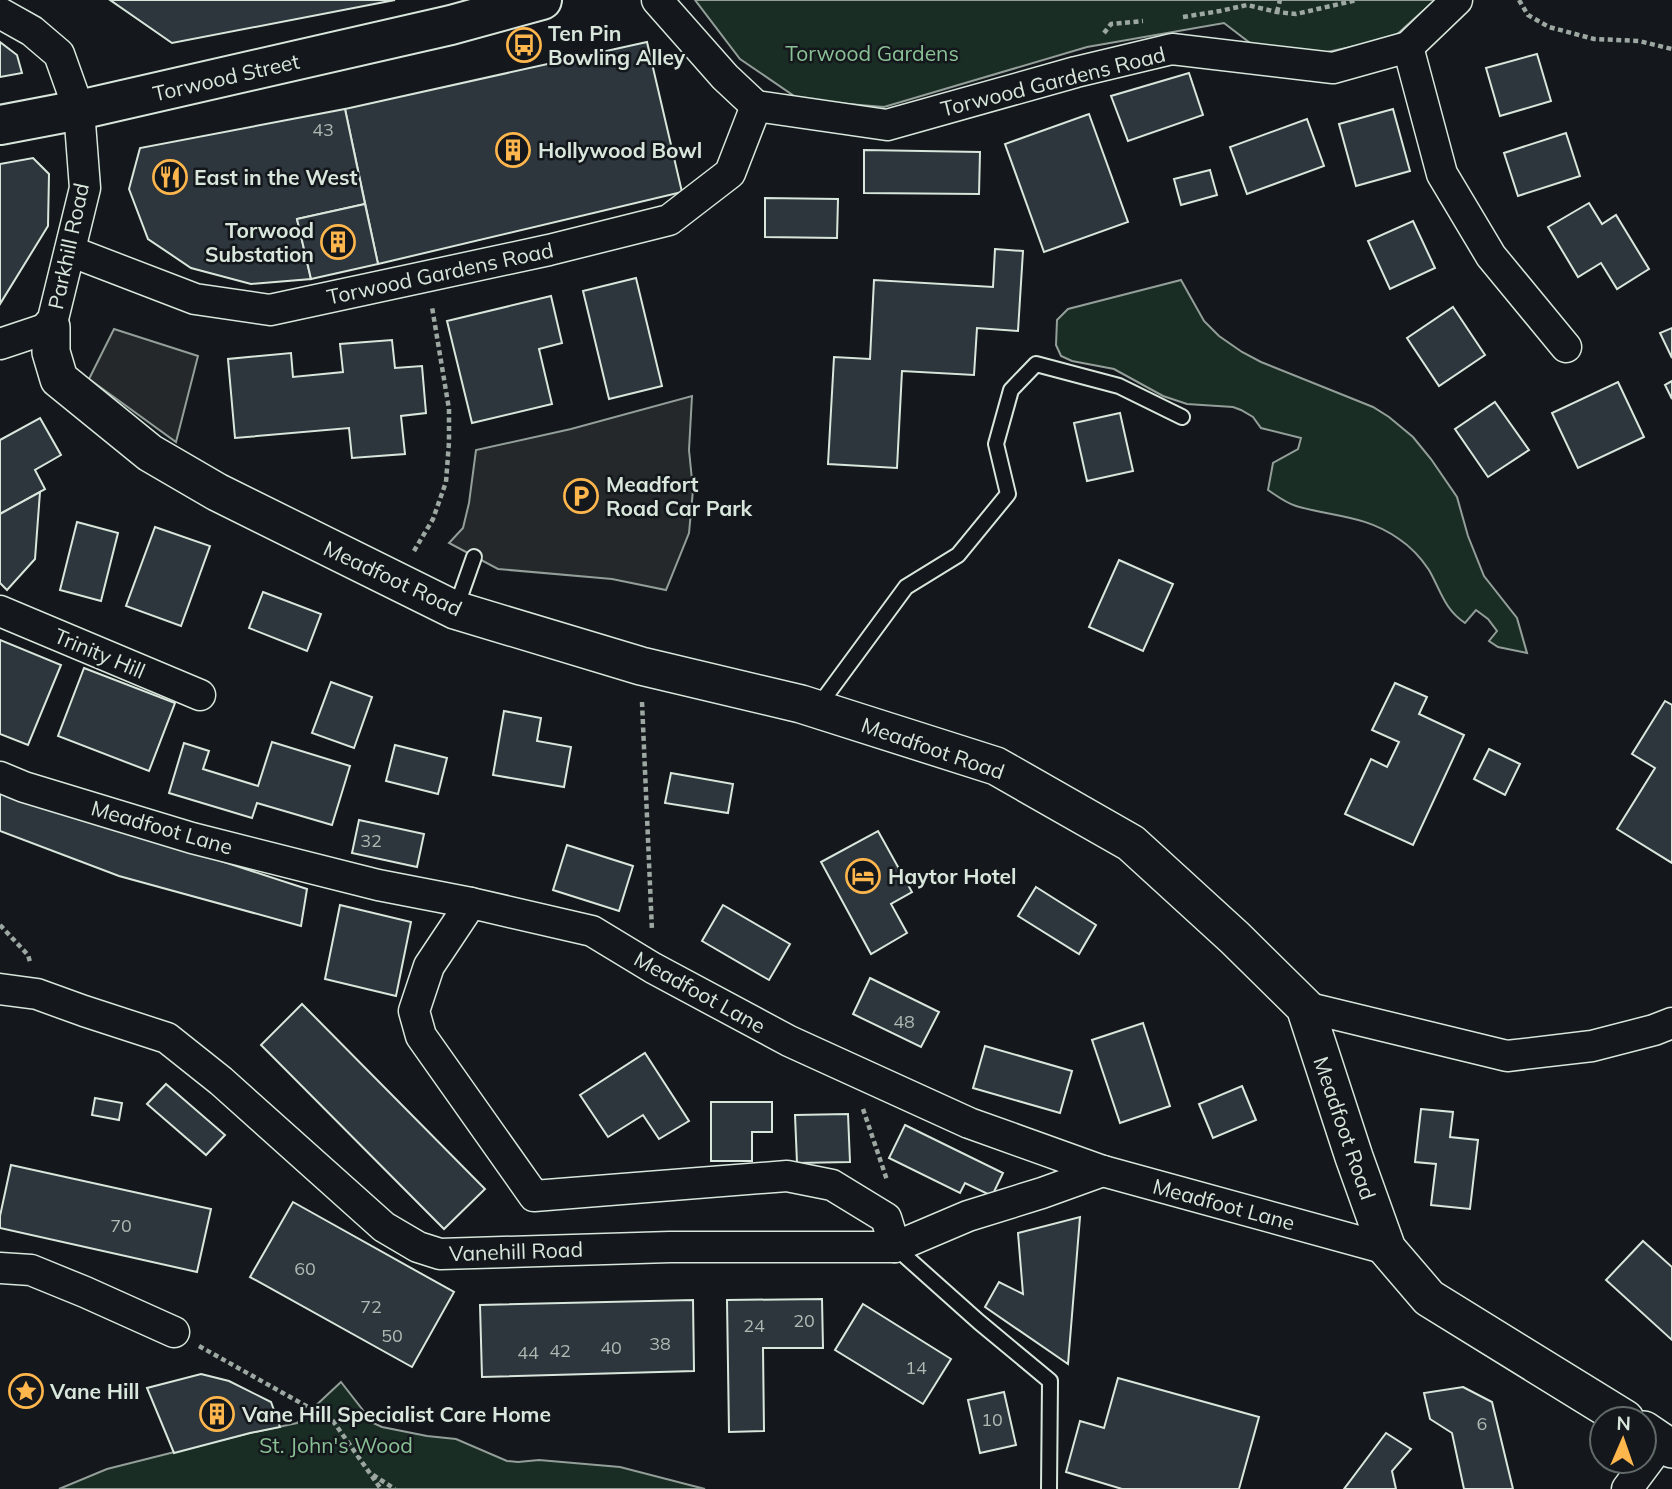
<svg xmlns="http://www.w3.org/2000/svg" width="1672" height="1489" viewBox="0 0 1672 1489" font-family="Mulish,sans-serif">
<rect width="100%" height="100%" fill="#14181c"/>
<!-- green -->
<g fill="#1a2d24" stroke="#939e99" stroke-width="2">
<polygon points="695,0 1435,0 1393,38 1313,55 1254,46 1224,23 1087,47 884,107 800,100 740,59"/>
<path d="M1181,280L1204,321L1219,336L1242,352L1261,362L1373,407L1389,417L1413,437L1431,459L1457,497L1468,536L1484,576L1517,618L1527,653L1498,647L1489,641L1497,631L1488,619L1476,610L1465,623C1444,609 1441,591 1429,570C1421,558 1411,547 1399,539C1365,515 1334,517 1296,506C1286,503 1277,496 1268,490L1273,463L1298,449L1301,438L1261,428L1253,417L1241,410L1233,407L1187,404L1163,396L1114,369L1072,361L1061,356L1056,345L1057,320L1068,309Z"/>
<polygon points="341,1382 373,1423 382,1427 427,1436 456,1439 507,1461 518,1462 539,1460 620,1467 705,1489 59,1489 107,1469 250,1433 297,1423"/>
</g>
<!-- parking -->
<g fill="#24282b" stroke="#939e99" stroke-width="2">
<polygon points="114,329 198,356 176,442 89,379"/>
<polygon points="692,396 689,450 693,490 689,533 666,590 612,579 498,569 449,543 463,528 469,503 476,450 571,429"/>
</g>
<!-- building -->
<g fill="#2c363c" stroke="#d8e6dc" stroke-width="2">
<polygon points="110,0 395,0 172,43"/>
<polygon points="0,42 17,55 22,73 0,77"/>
<polygon points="647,42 682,192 378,264 345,109"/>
<polygon points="1537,54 1551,101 1500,116 1486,68"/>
<polygon points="1189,73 1203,115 1128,141 1111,96"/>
<polygon points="345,109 365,204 297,219 311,279 251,284 191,268 148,239 129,189 140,148"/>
<polygon points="1393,109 1410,171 1356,186 1339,124"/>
<polygon points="1089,114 1128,222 1044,252 1005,144"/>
<polygon points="1307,119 1324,166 1247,194 1230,147"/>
<polygon points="1566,133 1580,176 1518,196 1504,153"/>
<polygon points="864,150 980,152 979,194 864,193"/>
<polygon points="33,158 49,174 48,226 0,304 0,164"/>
<polygon points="1210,170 1217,195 1181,205 1174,179"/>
<polygon points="765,198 838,199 837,238 765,237"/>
<polygon points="1589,203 1602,224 1616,215 1649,269 1617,289 1601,263 1578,277 1548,227"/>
<polygon points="365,204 378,264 311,279 297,219"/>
<polygon points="1413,221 1435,268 1390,289 1368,241"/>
<polygon points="995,249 1023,251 1018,331 977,328 974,375 902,371 897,468 828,464 834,357 870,359 874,280 993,287"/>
<polygon points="636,278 662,386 609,399 583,291"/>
<polygon points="551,296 562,343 539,349 552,404 472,423 447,321"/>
<polygon points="1453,307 1485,355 1439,386 1407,338"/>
<polygon points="1672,328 1672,358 1660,333"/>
<polygon points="392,340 395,368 422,366 426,413 401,416 405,454 352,458 349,428 235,438 228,359 291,353 293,377 343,372 340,344"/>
<polygon points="1672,381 1672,399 1665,385"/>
<polygon points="1618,382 1644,437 1578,468 1552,413"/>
<polygon points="1495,402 1529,450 1488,477 1455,429"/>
<polygon points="1120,413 1133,471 1087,481 1074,423"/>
<polygon points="40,418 61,455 35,470 45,489 0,514 0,440"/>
<polygon points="40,492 35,559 7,590 0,583 0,514"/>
<polygon points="77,522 118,533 101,601 60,590"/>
<polygon points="155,527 210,546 181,626 126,606"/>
<polygon points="1119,560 1173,584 1143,651 1089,627"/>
<polygon points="263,592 321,614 307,651 249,628"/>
<polygon points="0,640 61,665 28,745 0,734"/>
<polygon points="84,668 175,703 149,771 58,736"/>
<polygon points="331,682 372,697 354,748 312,733"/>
<polygon points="1395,683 1427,697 1419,714 1464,735 1413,845 1345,814 1371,759 1387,767 1399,742 1372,730"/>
<polygon points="1665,701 1672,705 1672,863 1617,829 1655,768 1632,754"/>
<polygon points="504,711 541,718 537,741 571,747 564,787 493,775"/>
<polygon points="272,742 350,766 332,825 257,803 252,818 169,793 184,743 209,751 203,769 258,786"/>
<polygon points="395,745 447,758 438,794 386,781"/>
<polygon points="1489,749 1520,764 1505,795 1474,779"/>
<polygon points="671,773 733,784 728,813 665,803"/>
<polygon points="0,789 307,889 301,926 119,876 0,831"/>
<polygon points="359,820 424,834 417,867 352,853"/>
<polygon points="878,831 912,892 891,904 907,933 871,954 821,862"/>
<polygon points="567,845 633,866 619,911 553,890"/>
<polygon points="1036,887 1096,925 1079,954 1018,916"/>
<polygon points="340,905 411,922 396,996 325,979"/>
<polygon points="723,905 790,944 769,980 702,941"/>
<polygon points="870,978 939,1012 921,1047 853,1014"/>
<polygon points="302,1004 485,1189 444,1229 261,1045"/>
<polygon points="1143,1023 1170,1106 1120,1123 1092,1040"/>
<polygon points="985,1046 1072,1071 1060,1113 973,1088"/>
<polygon points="645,1053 689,1121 659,1139 643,1115 608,1137 580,1095"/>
<polygon points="166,1084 225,1135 206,1155 147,1104"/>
<polygon points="1242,1086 1256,1120 1213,1138 1199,1104"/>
<polygon points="95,1098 122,1103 119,1120 92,1115"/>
<polygon points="711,1102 772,1102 772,1132 752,1132 752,1161 711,1161"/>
<polygon points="1421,1109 1453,1112 1450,1137 1478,1140 1470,1209 1431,1205 1436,1164 1415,1162"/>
<polygon points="848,1114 850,1162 797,1163 795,1115"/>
<polygon points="905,1125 1003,1173 992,1196 965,1183 960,1193 889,1158"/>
<polygon points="11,1165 211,1209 197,1272 0,1228 0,1216"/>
<polygon points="293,1202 454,1292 412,1367 250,1277"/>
<polygon points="1080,1217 1068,1364 985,1307 999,1282 1023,1294 1018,1233"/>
<polygon points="1643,1241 1672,1267 1672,1340 1606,1280"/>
<polygon points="822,1299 823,1348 763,1348 764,1431 729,1432 727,1300"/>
<polygon points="693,1300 694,1371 482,1377 480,1305"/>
<polygon points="863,1304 951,1359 923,1404 835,1350"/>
<polygon points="201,1374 229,1381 271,1402 280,1427 250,1433 174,1453 147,1388"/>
<polygon points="1118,1378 1259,1417 1239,1489 1122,1489 1066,1472 1080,1421 1104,1428"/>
<polygon points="1463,1387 1492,1402 1513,1489 1464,1489 1452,1433 1430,1419 1424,1393"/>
<polygon points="1004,1392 1016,1445 980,1453 968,1400"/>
<polygon points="1386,1433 1411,1449 1392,1471 1396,1489 1344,1489"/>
</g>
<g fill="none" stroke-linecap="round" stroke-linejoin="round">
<!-- service casing -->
<g stroke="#d8e6dc" stroke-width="18">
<g id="service">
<polyline points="456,608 474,557"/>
<polyline points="817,708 906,587 958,555 1008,494 996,444 1011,390 1036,364 1119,386 1182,417"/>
<polyline points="895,1247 979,1322 1050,1381 1049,1489"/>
</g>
</g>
<!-- minor casing -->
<g stroke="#d8e6dc" stroke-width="33">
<g id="minor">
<polyline points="657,0 725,77 756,106 887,125 1076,72 1172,49 1333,68 1408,47 1457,0"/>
<polyline points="0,13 32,31 59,54 79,110 85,188 51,327 0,344"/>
<polyline points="1408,47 1442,174 1491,256 1566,347"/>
<polyline points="70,251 195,299 270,310 549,250 669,220 730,173 756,106"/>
<polyline points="0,611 200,695"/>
<polyline points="0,777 24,787 192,838 378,885 471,903 592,931 653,968 789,1041 969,1123 1103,1171 1387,1249"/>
<polyline points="471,903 429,966 414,1011 421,1036 534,1196 787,1176 832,1185 886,1218 895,1247"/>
<polyline points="0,989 37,994 84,1011 167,1038 221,1081 384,1227 418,1247 440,1254 670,1247 895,1247 968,1216 1042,1193 1103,1171"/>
<polyline points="1305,1007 1507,1056 1592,1046 1654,1030 1672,1023"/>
<polyline points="0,1268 31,1270 85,1292 174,1332"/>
<polyline points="1627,1489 1662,1442"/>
</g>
</g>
<!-- tertiary casing -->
<g stroke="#d8e6dc" stroke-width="40">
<g id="tertiary">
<polyline points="51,327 51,352 59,379 150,453 217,492 455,610 641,666 801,704 996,766 1131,843 1235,938 1305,1007 1354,1157 1387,1249 1429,1298 1625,1419"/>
<polyline points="1644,1430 1672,1449"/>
</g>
</g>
<!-- primary casing -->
<g stroke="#d8e6dc" stroke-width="42">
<polyline id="primary" points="0,125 79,110 451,25 542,0"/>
</g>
<!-- path -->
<g stroke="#9da8a2" stroke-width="4.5" stroke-dasharray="5 3.5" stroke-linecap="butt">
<polyline points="1519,0 1528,15 1549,27 1594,39 1639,41 1672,49"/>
<polyline points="1277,12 1280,0"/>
<polyline points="1183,17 1220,11 1247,5 1277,12 1296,14 1357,0"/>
<polyline points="1104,33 1111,24 1143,21"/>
<polyline points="414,551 433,519 446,482 449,442 449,409 432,307"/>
<polyline points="642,702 652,931"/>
<polyline points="0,925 28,955 30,962"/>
<polyline points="863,1109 887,1180"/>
<polyline points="199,1346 333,1421 381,1489"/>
<polyline points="373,1475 395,1489"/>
</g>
<!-- service -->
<use href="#service" stroke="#14181c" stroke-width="14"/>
<!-- minor -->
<use href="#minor" stroke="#14181c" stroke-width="30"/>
<!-- tertiary -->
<use href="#tertiary" stroke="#14181c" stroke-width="37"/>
<!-- primary -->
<use href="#primary" stroke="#14181c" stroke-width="38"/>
</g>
<!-- icons -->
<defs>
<g id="bus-ring" transform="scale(1.75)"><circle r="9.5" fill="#14181c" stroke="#ffb74d" stroke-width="1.5"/><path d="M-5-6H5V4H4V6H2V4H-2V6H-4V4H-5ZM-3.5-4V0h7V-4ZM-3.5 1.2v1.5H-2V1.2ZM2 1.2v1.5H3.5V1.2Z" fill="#ffb74d"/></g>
<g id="building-ring" transform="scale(1.75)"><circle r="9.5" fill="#14181c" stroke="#ffb74d" stroke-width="1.5"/><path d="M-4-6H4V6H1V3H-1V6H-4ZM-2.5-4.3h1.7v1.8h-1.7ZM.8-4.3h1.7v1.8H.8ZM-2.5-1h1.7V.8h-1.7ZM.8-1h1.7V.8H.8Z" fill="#ffb74d"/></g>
<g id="restaurant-ring" transform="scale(1.75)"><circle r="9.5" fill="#14181c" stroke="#ffb74d" stroke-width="1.5"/><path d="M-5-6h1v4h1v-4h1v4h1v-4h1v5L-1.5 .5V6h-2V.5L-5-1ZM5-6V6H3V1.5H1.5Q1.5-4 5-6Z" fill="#ffb74d"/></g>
<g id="parking-ring" transform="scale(1.75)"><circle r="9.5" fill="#14181c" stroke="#ffb74d" stroke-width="1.5"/><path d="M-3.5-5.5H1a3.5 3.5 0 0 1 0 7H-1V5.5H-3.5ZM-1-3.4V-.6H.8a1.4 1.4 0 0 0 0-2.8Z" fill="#ffb74d"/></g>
<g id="hotel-ring" transform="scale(1.75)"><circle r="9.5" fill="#14181c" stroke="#ffb74d" stroke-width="1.5"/><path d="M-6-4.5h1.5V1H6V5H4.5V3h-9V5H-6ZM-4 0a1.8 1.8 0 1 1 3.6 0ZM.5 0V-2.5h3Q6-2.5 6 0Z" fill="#ffb74d"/></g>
<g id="sight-ring" transform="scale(1.75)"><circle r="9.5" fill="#14181c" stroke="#ffb74d" stroke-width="1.5"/><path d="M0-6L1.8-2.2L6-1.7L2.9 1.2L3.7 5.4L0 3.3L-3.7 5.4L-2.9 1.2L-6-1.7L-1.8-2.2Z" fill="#ffb74d"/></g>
</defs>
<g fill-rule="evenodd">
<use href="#bus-ring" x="524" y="45"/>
<use href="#building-ring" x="513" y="150"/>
<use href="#restaurant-ring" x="170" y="177"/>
<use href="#building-ring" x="338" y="242"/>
<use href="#parking-ring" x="581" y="496"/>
<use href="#hotel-ring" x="863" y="876"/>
<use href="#sight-ring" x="26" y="1391"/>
<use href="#building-ring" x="217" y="1414"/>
</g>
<g text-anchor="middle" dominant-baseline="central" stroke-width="5" stroke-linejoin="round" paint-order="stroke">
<!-- number labels -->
<g font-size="18" fill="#adbab4">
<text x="323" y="129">43</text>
<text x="371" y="840">32</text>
<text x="904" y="1021">48</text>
<text x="121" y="1225">70</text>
<text x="305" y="1268">60</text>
<text x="371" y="1306">72</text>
<text x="804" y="1320">20</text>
<text x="754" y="1325">24</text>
<text x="392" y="1335">50</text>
<text x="660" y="1343">38</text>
<text x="611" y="1347">40</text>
<text x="560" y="1350">42</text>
<text x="528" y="1352">44</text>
<text x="916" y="1367">14</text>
<text x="992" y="1419">10</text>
<text x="1482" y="1423">6</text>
</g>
<!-- poi labels -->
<g font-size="21" font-weight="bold" fill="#d8e6dc" stroke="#14181c" text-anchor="start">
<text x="548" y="33">Ten Pin<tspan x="548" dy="24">Bowling Alley</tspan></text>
<text x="538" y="150">Hollywood Bowl</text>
<text x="194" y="177">East in the West</text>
<text x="314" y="230" text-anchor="end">Torwood<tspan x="314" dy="24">Substation</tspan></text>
<text x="606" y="484">Meadfort<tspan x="606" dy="24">Road Car Park</tspan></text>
<text x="888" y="876">Haytor Hotel</text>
<text x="50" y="1391">Vane Hill</text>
<text x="242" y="1414">Vane Hill Specialist Care Home</text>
</g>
<!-- park labels -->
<g font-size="21" fill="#8ac095" stroke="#14181c">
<text x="872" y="53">Torwood Gardens</text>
<text x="336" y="1445">St. John's Wood</text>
</g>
<!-- street labels -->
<g font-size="21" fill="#d8e6dc" stroke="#14181c">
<text transform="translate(226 77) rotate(-13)">Torwood Street</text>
<text transform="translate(1053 81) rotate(-14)">Torwood Gardens Road</text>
<text transform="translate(68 246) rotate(-78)">Parkhill Road</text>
<text transform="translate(440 273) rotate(-12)">Torwood Gardens Road</text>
<text transform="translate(393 578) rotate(25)">Meadfoot Road</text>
<text transform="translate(100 653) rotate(23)">Trinity Hill</text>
<text transform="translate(933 748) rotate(19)">Meadfoot Road</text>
<text transform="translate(162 827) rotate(16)">Meadfoot Lane</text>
<text transform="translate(700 992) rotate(29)">Meadfoot Lane</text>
<text transform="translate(1345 1128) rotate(71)">Meadfoot Road</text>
<text transform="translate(1224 1204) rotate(15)">Meadfoot Lane</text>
<text transform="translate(516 1251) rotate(-2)">Vanehill Road</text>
</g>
</g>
<!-- north arrow -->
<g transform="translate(1623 1440) rotate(2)"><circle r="33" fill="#14181c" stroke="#626a69" stroke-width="2"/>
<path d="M0-5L12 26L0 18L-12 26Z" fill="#ffb74d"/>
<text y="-10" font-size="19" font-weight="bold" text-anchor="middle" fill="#d8e6dc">N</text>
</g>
</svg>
